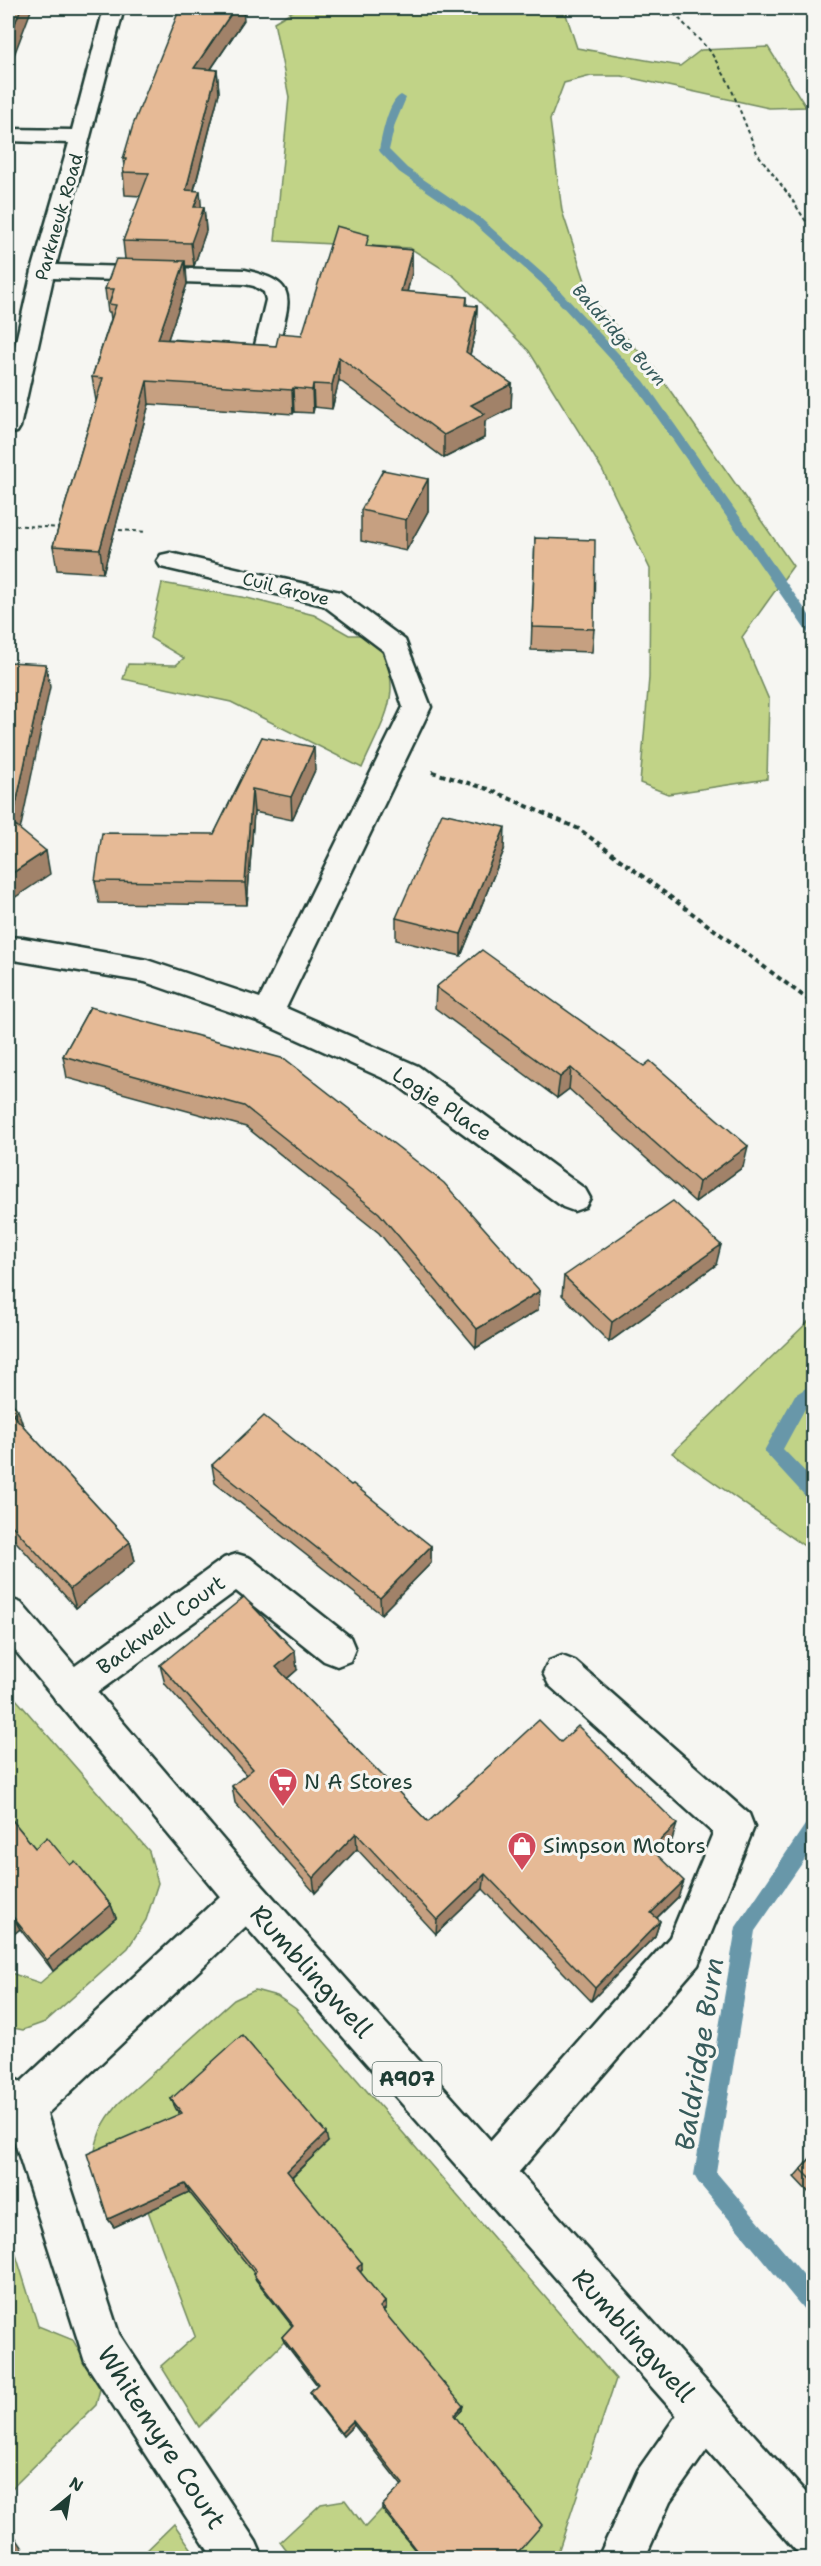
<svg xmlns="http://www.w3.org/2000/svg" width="821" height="2566" viewBox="0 0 821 2566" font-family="'Shantell Sans',sans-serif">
<rect width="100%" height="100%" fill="#f6f6f2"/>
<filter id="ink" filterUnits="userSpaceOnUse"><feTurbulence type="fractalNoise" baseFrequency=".0167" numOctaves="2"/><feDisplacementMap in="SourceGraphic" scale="12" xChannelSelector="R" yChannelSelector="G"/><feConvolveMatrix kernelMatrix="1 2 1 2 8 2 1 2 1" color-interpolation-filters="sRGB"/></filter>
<g filter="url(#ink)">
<!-- green -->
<g fill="#c1d387" stroke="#70885e" stroke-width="1.5">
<polygon points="298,8 564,8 577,48 680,66 701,50 768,47 806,107 769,108 622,76 591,76 564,83 550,120 562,211 591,299 655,369 793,566 742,637 769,700 767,779 668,794 640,783 649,678 650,569 602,469 529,351 454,276 410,248 275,241 289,97 274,22"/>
<path d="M162,583L247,598L314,615L349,635H371C410,686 384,717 362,768L231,702L123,679L128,664L176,665L184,658L150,638Z"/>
<polygon points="813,1317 813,1552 672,1453"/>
<polygon points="8,1690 149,1851 158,1883 146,1920 128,1948 45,2022 23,2030 8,2027 8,1972 40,1983 116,1918 31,1870 8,1828"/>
<path d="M255,1990L277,1996L296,2009L616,2379L556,2558H511L376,2318L385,2308L358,2274L362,2270L295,2331L199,2427L161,2366L195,2336L148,2211L127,2148L93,2162C97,2135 101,2124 119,2103L234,2000Z"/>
<polygon points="8,2229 38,2326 73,2340 100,2389 96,2405 8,2492"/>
<polygon points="345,2500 365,2527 382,2509 422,2558 292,2558 280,2542 321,2504"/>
<polygon points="174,2524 198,2558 139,2558"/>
</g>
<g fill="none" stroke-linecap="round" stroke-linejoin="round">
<!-- stream -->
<g fill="#6797a9" fill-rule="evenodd">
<path d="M401,95L406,98L395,124L389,150L407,168L479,217L549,279L644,381L814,622V636L809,635L636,387L541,283L471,221L399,172L380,152L379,150C382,136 388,101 401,95Z"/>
<polygon points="814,1383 814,1400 807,1405 783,1449 814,1481 814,1501 808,1499 764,1451 795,1395"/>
<polygon points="814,1820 814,1846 755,1931 716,2172 814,2287 814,2315 806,2312 698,2182 694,2175 736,1927 807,1822"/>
</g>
<!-- minor casing -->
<g stroke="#1f3d34" stroke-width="5">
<g id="minor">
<path d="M104,8H124L56,265L245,270C301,283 289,298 279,345L275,350L267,352L259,350L255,345L266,300L264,292L254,286L245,284L53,278L20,427L17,432L8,434V377L32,271L69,143L8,141V129L72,130Z"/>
<polygon points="170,553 340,592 405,640 431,707 286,1008 418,1066 585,1189 590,1198 585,1207 574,1211 563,1207 396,1084 257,1021 145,982 8,959 8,937 23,938 147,960 260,998 403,707 384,651 323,605 161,567 157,561 161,555"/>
<polygon points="237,1554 250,1558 350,1637 355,1649 350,1661 337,1666 324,1661 236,1591 83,1703 70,1709 57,1703 51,1691 57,1679 224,1558"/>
<polygon points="562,1656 575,1661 749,1814 754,1827 698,1965 505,2188 490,2194 475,2188 469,2173 475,2158 670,1937 713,1833 549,1685 543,1673 549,1661"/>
<polygon points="247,1878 261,1884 267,1898 261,1912 47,2114 119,2334 256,2542 263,2558 213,2558 85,2362 8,2121 8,2076 21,2082 233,1884"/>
<polygon points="704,2393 720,2399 726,2415 720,2431 670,2502 645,2558 598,2558 638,2470 688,2399"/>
</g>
</g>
<!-- major casing -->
<g stroke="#1f3d34" stroke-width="5">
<polygon id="major" points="8,1598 21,1603 261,1884 814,2502 814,2558 798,2553 233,1912 8,1642"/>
</g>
<!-- path-far1 -->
<g stroke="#1f3d34" stroke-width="2" stroke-dasharray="4 3" stroke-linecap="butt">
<polyline points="669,8 710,51 729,83 757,153 791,198 814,234"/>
<polyline points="8,525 62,528"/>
<polyline points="119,530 146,532"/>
</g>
<!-- path -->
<polyline stroke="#1f3d34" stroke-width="4" stroke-dasharray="5 4" stroke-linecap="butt" points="432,772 488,789 579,829 814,1004"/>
<!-- minor -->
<use href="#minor" fill="#f6f6f2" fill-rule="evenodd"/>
<!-- major -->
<use href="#major" fill="#f6f6f2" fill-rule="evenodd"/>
</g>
<!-- wall -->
<g fill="#c6a081" stroke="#1f3d34" stroke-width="1.5">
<polygon points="244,20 211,69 217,70 219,93 194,191 201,207 204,207 206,231 194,266 186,266 187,284 168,339 276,346 302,335 369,246 412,250 412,273 407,292 467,297 467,306 477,306 476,330 470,355 512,384 511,408 485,421 484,438 444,458 339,380 332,409 314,407 313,413 294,412 293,414 149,404 103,573 57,570 53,546 96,401 92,377 111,319 110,312 108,312 105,289 125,259 123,241 141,196 125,195 123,172 124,166 123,159"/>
<polygon points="428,479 428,511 406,551 361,541 361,510"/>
<polygon points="535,538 594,629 592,652 531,650"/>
<polygon points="262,737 315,770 292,820 254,812 247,905 99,903 95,881 214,834"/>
<polygon points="504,850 461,956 396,940 396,918"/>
<polygon points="436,987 743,1167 695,1202 569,1089 557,1098 435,1008"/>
<polygon points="90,1007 540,1291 538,1310 476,1348 379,1233 246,1127 67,1078 63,1056"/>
<polygon points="716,1265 609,1342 562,1295 564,1276"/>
<polygon points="8,1398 24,1427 130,1542 135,1561 76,1608 8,1533"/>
<polygon points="212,1465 351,1485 431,1546 431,1563 381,1614 215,1483"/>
<polygon points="160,1665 297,1670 287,1679 428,1822 561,1742 672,1840 657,1855 678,1897 657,1918 660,1921 655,1936 591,2001 483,1889 436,1934 357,1849 315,1893 235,1803 232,1786 246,1775 165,1684"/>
<polygon points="8,1815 35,1848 70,1865 111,1905 116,1918 53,1971 20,1929 9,1938 8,1936"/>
<polygon points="171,2099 328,2142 292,2177 362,2270 360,2272 385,2302 386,2308 383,2311 462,2410 455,2417 512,2559 422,2559 382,2509 382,2506 402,2486 354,2425 343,2436 312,2397 310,2392 317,2385 284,2342 282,2337 292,2326 256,2280 253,2274 254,2273 189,2192 114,2227 108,2219 180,2114 176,2109"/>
<polygon points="813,2155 813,2197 794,2177"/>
</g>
<!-- shaded-wall -->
<g fill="#a18269" stroke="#1f3d34" stroke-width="1.5">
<polygon points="21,8 32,8 8,71 8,41"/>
<polygon points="235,8 243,8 244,20 196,91 194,68"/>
<polygon points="217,70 219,93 188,213 186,190"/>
<polygon points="200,191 202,214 204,207 206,231 194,266 191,243 194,207"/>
<polygon points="412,250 412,273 401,315 401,291"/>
<polygon points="185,261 187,284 160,362 158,339"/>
<polygon points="477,306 476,330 465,375 466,352"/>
<polygon points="339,357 339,380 332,409 332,385"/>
<polygon points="147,381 149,404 103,573 100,549"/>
<polygon points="313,384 314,407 313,413 312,390"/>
<polygon points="512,384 511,408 485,421 484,438 444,458 444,435 471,405"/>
<polygon points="293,388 294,412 293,414 292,390"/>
<polygon points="428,479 428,511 406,551 406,520"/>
<polygon points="46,664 50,687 17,845 12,823"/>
<polygon points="314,747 315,770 292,820 291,797"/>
<polygon points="252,789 254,812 247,905 245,883"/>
<polygon points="505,827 504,850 461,956 461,934"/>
<polygon points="46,851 50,874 8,902 8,876"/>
<polygon points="8,1025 12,1042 8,1044"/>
<polygon points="571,1068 569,1089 557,1098 560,1077"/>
<polygon points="748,1146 743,1167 695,1202 699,1182"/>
<polygon points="721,1245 716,1265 609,1342 612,1322"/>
<polygon points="540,1291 538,1310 476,1348 477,1329"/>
<polygon points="18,1410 25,1431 12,1414"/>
<polygon points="130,1542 135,1561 76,1608 70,1589"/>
<polygon points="431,1546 431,1563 381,1614 380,1598"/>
<polygon points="295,1651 297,1670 278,1686 276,1667"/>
<polygon points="677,1824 672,1840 646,1865 651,1849"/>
<polygon points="356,1833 357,1849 315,1893 313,1878"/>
<polygon points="485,1874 483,1889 436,1934 437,1920"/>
<polygon points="684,1881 678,1897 646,1928 651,1913"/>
<polygon points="111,1905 116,1918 53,1971 47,1960"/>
<polygon points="13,1917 20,1929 9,1938 8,1936 8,1922"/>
<polygon points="660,1921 655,1936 591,2001 595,1988"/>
<polygon points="326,2133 328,2142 289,2179 287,2171"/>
<polygon points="185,2184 189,2192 114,2227 108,2219"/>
<polygon points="362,2263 362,2270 358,2274 357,2268"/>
<polygon points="385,2302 386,2308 381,2313 380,2307"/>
<polygon points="463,2406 462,2410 453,2419 454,2415"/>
<polygon points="353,2421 354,2425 343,2436 341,2433"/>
<polygon points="8,2526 30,2559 23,2559 8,2536"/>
</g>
<!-- building -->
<g fill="#e6ba96" stroke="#1f3d34" stroke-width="1.5">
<polygon points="8,8 21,8 8,41"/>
<polygon points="180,8 235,8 194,68 217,70 186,190 200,191 194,207 204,207 191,243 123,241 149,173 123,172 126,159 123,159 133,125"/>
<polygon points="336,226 369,235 366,246 412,250 401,291 467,297 466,305 477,306 466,352 512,384 471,405 485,414 444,435 339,357 332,385 313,384 312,390 293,388 292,390 147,381 100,549 53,546 103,378 92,377 116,305 109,304 114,289 105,289 116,259 185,261 158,339 276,346 279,333 302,335"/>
<polygon points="383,470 428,479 406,520 361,510"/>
<polygon points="535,538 595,540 594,629 532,627"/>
<polygon points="8,662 46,664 12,823 46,851 8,876"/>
<polygon points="262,737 314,747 291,797 252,789 245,883 95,881 102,833 214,834"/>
<polygon points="442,813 505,827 461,934 396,918"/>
<polygon points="482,950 644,1066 650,1061 748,1146 699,1182 571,1068 560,1077 436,987"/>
<polygon points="90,1007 285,1059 444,1183 540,1291 477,1329 379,1213 244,1106 63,1056"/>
<polygon points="673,1201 721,1245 612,1322 564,1276"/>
<polygon points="8,1398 18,1410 12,1414 130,1542 70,1589 8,1521"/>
<polygon points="264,1416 351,1485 353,1484 431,1546 380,1598 212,1465"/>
<polygon points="244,1597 295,1651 276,1667 428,1822 539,1720 561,1742 578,1726 677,1824 651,1849 684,1881 651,1913 660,1921 595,1988 485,1874 437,1920 356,1833 313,1878 232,1786 253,1769 160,1665"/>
<polygon points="8,1815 35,1848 47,1837 70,1865 75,1861 111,1905 47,1960 13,1917 8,1922"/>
<polygon points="242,2035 326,2133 287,2171 362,2263 357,2268 385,2302 380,2307 463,2406 454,2415 542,2525 512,2559 423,2559 382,2506 403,2484 353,2421 341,2433 310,2392 318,2384 282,2337 293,2325 253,2274 256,2271 185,2184 108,2219 87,2154 182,2113 171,2099"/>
<polygon points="813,2155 813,2181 801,2169"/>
<polygon points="8,2536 23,2559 8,2559"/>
</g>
</g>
<!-- icons -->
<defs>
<g id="supermarket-pin" transform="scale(1.5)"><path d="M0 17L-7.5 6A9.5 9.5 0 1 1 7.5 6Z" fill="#d1495b" stroke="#f6f6f2"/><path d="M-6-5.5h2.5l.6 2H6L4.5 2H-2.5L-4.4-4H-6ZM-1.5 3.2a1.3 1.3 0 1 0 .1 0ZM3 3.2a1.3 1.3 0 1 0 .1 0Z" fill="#fff"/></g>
<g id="shop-pin" transform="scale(1.5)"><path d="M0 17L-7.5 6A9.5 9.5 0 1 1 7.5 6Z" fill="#d1495b" stroke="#f6f6f2"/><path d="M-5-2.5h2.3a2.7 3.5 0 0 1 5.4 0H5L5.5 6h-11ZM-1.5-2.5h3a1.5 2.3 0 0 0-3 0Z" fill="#fff"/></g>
</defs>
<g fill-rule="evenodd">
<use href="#supermarket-pin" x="283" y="1782"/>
<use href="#shop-pin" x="522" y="1846"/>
</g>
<g text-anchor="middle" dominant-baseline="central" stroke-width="6" stroke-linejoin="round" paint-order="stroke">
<!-- far-street labels -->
<g font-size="18" fill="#1f3d34" stroke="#f6f6f2">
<text transform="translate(59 217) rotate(-74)">Parkneuk Road</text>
<text transform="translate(286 589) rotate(14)">Cuil Grove</text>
</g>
<!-- far-water labels -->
<g font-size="18" font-style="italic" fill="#375b5b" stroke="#f6f6f2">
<text transform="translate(619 335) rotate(48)">Baldridge Burn</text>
</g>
<!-- shield labels -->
<rect fill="#f6f6f2" stroke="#60746d" stroke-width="1.5" x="372.5" y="2062" width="69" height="34" rx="4.5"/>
<g font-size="20" font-weight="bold" fill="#1f3d34">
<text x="407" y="2079">A907</text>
</g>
<!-- street labels -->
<g font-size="21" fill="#1f3d34" stroke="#f6f6f2">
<text transform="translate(442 1104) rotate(34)">Logie Place</text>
<text transform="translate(161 1625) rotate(-36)">Backwell Court</text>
</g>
<!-- poi labels -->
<g font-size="21" fill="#1f3d34" stroke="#f6f6f2" text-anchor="start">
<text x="304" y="1782">N A Stores</text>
<text x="543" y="1846">Simpson Motors</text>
</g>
<!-- near-street labels -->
<g font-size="26" fill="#1f3d34" stroke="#f6f6f2">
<text transform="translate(312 1971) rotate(48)">Rumblingwell</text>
<text transform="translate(634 2335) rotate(48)">Rumblingwell</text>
<text transform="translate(162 2437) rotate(57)">Whitemyre Court</text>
</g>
<!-- near-water labels -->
<g font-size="27" font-style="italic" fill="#375b5b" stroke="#f6f6f2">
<text transform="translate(699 2054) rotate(-81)">Baldridge Burn</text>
</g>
</g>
<!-- margin -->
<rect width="821" height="2566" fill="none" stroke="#f6f6f2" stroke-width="30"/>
<rect x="15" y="15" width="791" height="2536" fill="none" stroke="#1f3d34" stroke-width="2" filter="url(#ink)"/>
<!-- north arrow -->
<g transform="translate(69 2497) rotate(30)" stroke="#f6f6f2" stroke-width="4.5" paint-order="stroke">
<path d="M0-4.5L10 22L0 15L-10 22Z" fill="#1f3d34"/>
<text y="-9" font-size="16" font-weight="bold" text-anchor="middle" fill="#1f3d34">N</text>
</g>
</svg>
